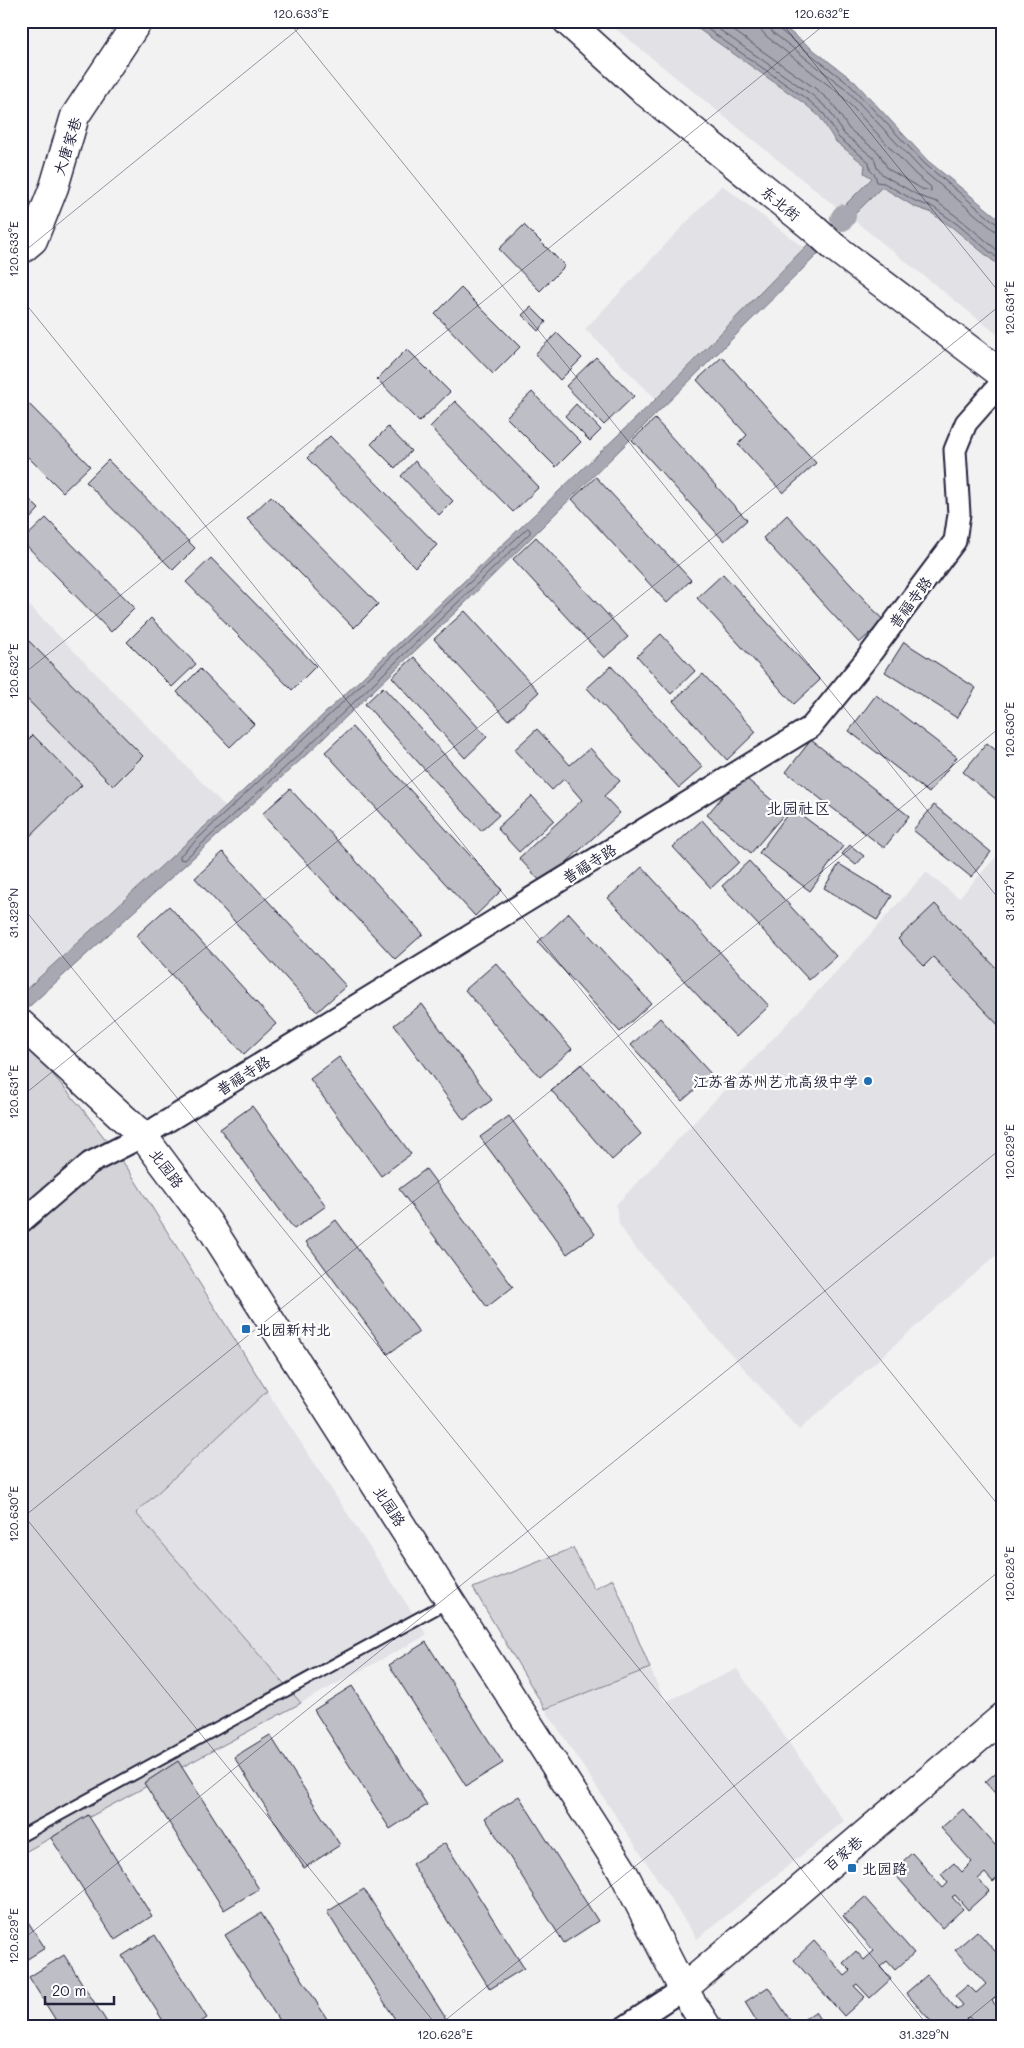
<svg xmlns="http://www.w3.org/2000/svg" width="1024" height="2048" viewBox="0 0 1024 2048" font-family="Mali,'LXGW WenKai TC',sans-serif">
<rect width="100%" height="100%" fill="#f2f2f3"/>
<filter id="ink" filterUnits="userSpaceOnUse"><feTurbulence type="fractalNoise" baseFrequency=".02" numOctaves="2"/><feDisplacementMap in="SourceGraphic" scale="10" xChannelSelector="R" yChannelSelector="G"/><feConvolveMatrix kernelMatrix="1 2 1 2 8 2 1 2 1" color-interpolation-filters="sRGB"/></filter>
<g filter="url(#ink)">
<!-- built -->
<g fill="#e2e2e6">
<polygon points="606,21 687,21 805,104 820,117 830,134 843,148 865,165 872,178 840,210"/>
<polygon points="722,185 804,248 656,399 585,329"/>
<polygon points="882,187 915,207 930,211 953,228 1003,269 1003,339 851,218"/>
<polygon points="25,601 226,807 21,994 21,605"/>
<polygon points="1003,849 1003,1249 799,1430 632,1244 619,1224 616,1205 849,958 926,872 959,898"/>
<polygon points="267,1391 427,1635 301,1703 136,1513"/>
<polygon points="650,1668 665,1702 737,1669 844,1821 697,1939 545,1709"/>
</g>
<!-- green -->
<g fill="#d3d3d8" stroke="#7a7a8a">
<polygon points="21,1038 81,1107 128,1169 267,1391 136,1513 301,1703 21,1854"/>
<polygon points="573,1548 594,1588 613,1579 650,1668 545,1709 473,1588"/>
</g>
<!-- water -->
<g fill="#a8a8b2" stroke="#727282">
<polygon points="687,21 776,21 854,81 928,161 1003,222 1003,269 953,228 930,212 915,207 882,187 851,218 844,216 840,210 872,178 864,173 865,165 835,141 820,117 805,104"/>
<polygon points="813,239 822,250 461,607 304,757 21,1014 21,994 226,807 656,399"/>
</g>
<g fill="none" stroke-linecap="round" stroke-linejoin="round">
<!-- shore -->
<g stroke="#58586b" stroke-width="1">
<polyline points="696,21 808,100 824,114 839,138 869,162 870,170 875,175 877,182 884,183 917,202 933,207 957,224 1003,263"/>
<polyline points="707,21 812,95 829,110 844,134 874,158 877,168 883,175 919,196 937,202 960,219 1003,255"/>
<polyline points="720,21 816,89 832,103 849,129 879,153 888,169 922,189 931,191 931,187 915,174 841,95 766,36 761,30 760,21"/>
<polyline points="768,21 772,32 846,89 921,169 994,230 1003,232"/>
<polyline points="774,21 776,27 850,85 925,164 998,225 1003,226"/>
<polygon points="528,528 530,530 530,533 300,754 184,860 180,859 180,856"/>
</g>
<!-- canal -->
<polyline stroke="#a8a8b2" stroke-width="24" points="842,219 844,216"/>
</g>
<!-- building -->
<g fill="#bebec6" stroke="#22223b">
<polygon points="524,225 565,266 540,291 499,249"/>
<polygon points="461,288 520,347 493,374 435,314"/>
<polygon points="531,307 546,322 538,331 522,315"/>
<polygon points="557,333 582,358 560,380 535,354"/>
<polygon points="407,349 450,392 419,422 377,379"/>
<polygon points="596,357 634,396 604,425 566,386"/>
<polygon points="722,357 816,463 783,493 738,444 747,435 697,380"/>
<polygon points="532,392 581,442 556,467 506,417"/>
<polygon points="21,396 90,466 63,492 21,450"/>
<polygon points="455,401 539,487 513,512 430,427"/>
<polygon points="576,404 601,430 590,441 565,416"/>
<polygon points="655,419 747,520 724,541 632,440"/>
<polygon points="388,427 411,451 395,468 371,444"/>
<polygon points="330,436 437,545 415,567 307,458"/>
<polygon points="108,460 195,548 173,570 86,482"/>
<polygon points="415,461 453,501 439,515 401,476"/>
<polygon points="596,477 691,580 667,603 572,499"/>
<polygon points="21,491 39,509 24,525 21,522"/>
<polygon points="271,496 378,604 354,628 247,519"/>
<polygon points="787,515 884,621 859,643 763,538"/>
<polygon points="46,518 135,608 111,632 22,541"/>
<polygon points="536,537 628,637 604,658 513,559"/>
<polygon points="211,558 316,666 292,690 186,582"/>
<polygon points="723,574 820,680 794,704 697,598"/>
<polygon points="465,611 539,692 508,720 434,639"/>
<polygon points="151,618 196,664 172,687 127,642"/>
<polygon points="21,633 143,756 113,786 21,693"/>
<polygon points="661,634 695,671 671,694 637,656"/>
<polygon points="904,642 976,688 957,718 885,672"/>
<polygon points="414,657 487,737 465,758 392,677"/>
<polygon points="611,666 703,767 679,788 587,688"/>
<polygon points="200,669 254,724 230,747 177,692"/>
<polygon points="703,674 756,732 727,760 673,701"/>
<polygon points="383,687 499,815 481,831 365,704"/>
<polygon points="876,695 957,757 929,793 849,731"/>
<polygon points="352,727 502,890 475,916 325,752"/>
<polygon points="537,729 570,765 590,748 620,781 604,796 620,813 543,884 519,858 582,800 564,779 552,790 514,750"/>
<polygon points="33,735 82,785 21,845 21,747"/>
<polygon points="811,740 909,816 884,848 786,772"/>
<polygon points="987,743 1003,756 1003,805 963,772"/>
<polygon points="741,774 786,812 751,853 707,815"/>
<polygon points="290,789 423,934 395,959 262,814"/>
<polygon points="532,796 554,820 519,852 497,828"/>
<polygon points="934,805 991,852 971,877 913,830"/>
<polygon points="792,808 843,846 810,891 759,853"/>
<polygon points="702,820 739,862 711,888 673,847"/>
<polygon points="850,845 864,856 856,865 842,854"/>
<polygon points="223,852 346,986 317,1012 195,878"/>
<polygon points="749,861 836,956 809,980 722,886"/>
<polygon points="839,864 892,896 877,920 824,888"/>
<polygon points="642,867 769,1006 736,1037 608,898"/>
<polygon points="935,904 1003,975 1003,1030 933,957 924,966 898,939"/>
<polygon points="169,906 276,1024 244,1054 136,936"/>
<polygon points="569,913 651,1003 620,1032 538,942"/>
<polygon points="496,963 572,1049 540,1077 465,990"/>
<polygon points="422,1004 492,1100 464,1120 394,1025"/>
<polygon points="660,1018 712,1075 682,1101 631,1045"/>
<polygon points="339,1057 411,1154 381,1176 310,1079"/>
<polygon points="581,1064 641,1134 612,1160 551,1090"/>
<polygon points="252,1106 326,1206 294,1229 220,1129"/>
<polygon points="509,1116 595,1234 567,1254 480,1137"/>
<polygon points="426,1169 513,1287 487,1307 399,1189"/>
<polygon points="336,1220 419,1332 388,1354 306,1242"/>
<polygon points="426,1642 503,1763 466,1786 389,1665"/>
<polygon points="352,1686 427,1805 390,1829 314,1710"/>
<polygon points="270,1735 340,1845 304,1868 234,1757"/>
<polygon points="178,1761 259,1889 224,1910 144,1783"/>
<polygon points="1001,1768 1003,1770 1003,1802 985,1782"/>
<polygon points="519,1796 598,1921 564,1943 485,1818"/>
<polygon points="963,1809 1003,1854 1003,1873 993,1882 985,1873 978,1879 989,1891 968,1910 955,1895 952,1897 963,1909 942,1928 892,1871 912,1853 943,1888 948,1883 941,1874 954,1863 962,1872 972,1862 941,1828"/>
<polygon points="88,1815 152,1916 115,1940 51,1838"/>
<polygon points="445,1843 524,1968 490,1989 412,1864"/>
<polygon points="364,1889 450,2025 448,2027 400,2027 327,1912"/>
<polygon points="865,1897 914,1953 895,1970 887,1961 880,1967 891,1979 870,1998 857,1984 854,1986 865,1997 844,2016 794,1960 814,1941 845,1976 851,1971 843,1963 856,1951 864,1960 874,1951 843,1916"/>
<polygon points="21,1911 45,1948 21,1963"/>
<polygon points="261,1913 332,2027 283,2027 225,1935"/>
<polygon points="977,1931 1003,1960 1003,1998 999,1994 992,2001 1003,2013 988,2027 978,2027 969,2017 966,2019 973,2027 936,2027 906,1993 927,1975 957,2010 963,2005 955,1996 968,1985 976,1993 986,1984 955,1950"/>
<polygon points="155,1935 207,2018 193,2027 167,2027 122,1956"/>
<polygon points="64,1955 110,2027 60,2027 29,1977"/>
<polygon points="768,1987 794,2026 815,2012 825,2027 760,2027 745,2002"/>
</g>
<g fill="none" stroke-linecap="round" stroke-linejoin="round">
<!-- lane casing -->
<g stroke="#22223b" stroke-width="14">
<polyline id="lane" points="21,1836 448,1602"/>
</g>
<!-- street casing -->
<g stroke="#22223b" stroke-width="25">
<g id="street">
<polyline points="21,1222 90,1163 143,1136 811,727 865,661 955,541 959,514 955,450 966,423 1003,381"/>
<polyline points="625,2027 683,1989"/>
</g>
</g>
<!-- secondary casing -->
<g stroke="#22223b" stroke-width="31">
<g id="secondary">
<polyline points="567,21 643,90 812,227 834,247 1003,375"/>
<polyline points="21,250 33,240 54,187 75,116 138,21"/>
<polyline points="21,1024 143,1136 208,1223 622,1870 683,1989 707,2027"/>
<polyline points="683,1989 1003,1717"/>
</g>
</g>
<!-- lane -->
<use href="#lane" stroke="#fff" stroke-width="10"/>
<!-- street -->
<use href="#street" stroke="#fff" stroke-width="21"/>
<!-- secondary -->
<use href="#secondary" stroke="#fff" stroke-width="28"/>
</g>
</g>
<!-- ticks -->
<path fill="none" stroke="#22223b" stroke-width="1" stroke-opacity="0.45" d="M288,21L1003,904M780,21L1003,297M21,254L308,21M21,298L1003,1511M21,676L829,21M21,905L929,2027M21,1097L1003,303M21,1512L438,2027M21,1519L1003,725M21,1941L1003,1147M437,2027L1003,1568M958,2027L1003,1990"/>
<!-- markers -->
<g fill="#1f6fb2" stroke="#fff" stroke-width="2">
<circle cx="868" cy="1081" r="5"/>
<rect x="241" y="1324" width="10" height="10" rx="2.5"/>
<rect x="847" y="1863" width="10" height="10" rx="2.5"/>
</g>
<g text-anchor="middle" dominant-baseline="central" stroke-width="4.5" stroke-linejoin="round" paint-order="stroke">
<!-- street labels -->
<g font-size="15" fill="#22223b" stroke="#fff">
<text transform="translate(67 146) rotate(-72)">大唐家巷</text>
<text transform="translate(781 203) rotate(39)">东北街</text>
<text transform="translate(910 602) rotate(-53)">普福寺路</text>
<text transform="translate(589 863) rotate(-32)">普福寺路</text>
<text transform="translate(243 1075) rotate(-32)">普福寺路</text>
<text transform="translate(167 1168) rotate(53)">北园路</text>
<text transform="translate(390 1506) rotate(57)">北园路</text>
<text transform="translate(843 1853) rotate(-40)">百家巷</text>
</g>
<!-- poi labels -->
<g font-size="15" fill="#22223b" stroke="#fff" text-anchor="start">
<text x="858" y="1081" text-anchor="end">江苏省苏州艺术高级中学</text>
<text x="256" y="1329">北园新村北</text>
<text x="862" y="1868">北园路</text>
</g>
<!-- neighbourhood labels -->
<g font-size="16" fill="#22223b" stroke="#fff">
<text x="798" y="807">北园社区</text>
</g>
</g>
<!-- margin -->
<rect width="1024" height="2048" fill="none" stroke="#fff" stroke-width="55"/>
<!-- scale -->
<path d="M45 1996v8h69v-8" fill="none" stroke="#22223b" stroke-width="2.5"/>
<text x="52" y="1996" font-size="15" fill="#22223b" stroke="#ffffff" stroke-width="4" paint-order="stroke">20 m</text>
<rect x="28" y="28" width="968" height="1992" fill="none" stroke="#22223b" stroke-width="2"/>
<g font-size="12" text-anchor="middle" fill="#22223b">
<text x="301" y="18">120.633°E</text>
<text x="822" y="18">120.632°E</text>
<text transform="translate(14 249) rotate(-90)" y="4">120.633°E</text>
<text transform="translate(1010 308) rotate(-90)" y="4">120.631°E</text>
<text transform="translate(14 671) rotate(-90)" y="4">120.632°E</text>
<text transform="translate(1010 730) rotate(-90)" y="4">120.630°E</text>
<text transform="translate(1010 896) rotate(-90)" y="4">31.327°N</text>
<text transform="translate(14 913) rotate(-90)" y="4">31.329°N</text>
<text transform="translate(14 1092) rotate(-90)" y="4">120.631°E</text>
<text transform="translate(1010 1152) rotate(-90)" y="4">120.629°E</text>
<text transform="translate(14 1514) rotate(-90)" y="4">120.630°E</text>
<text transform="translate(1010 1574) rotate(-90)" y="4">120.628°E</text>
<text transform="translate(14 1936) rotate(-90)" y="4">120.629°E</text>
<text x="445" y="2039">120.628°E</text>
<text x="924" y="2039">31.329°N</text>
</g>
</svg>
